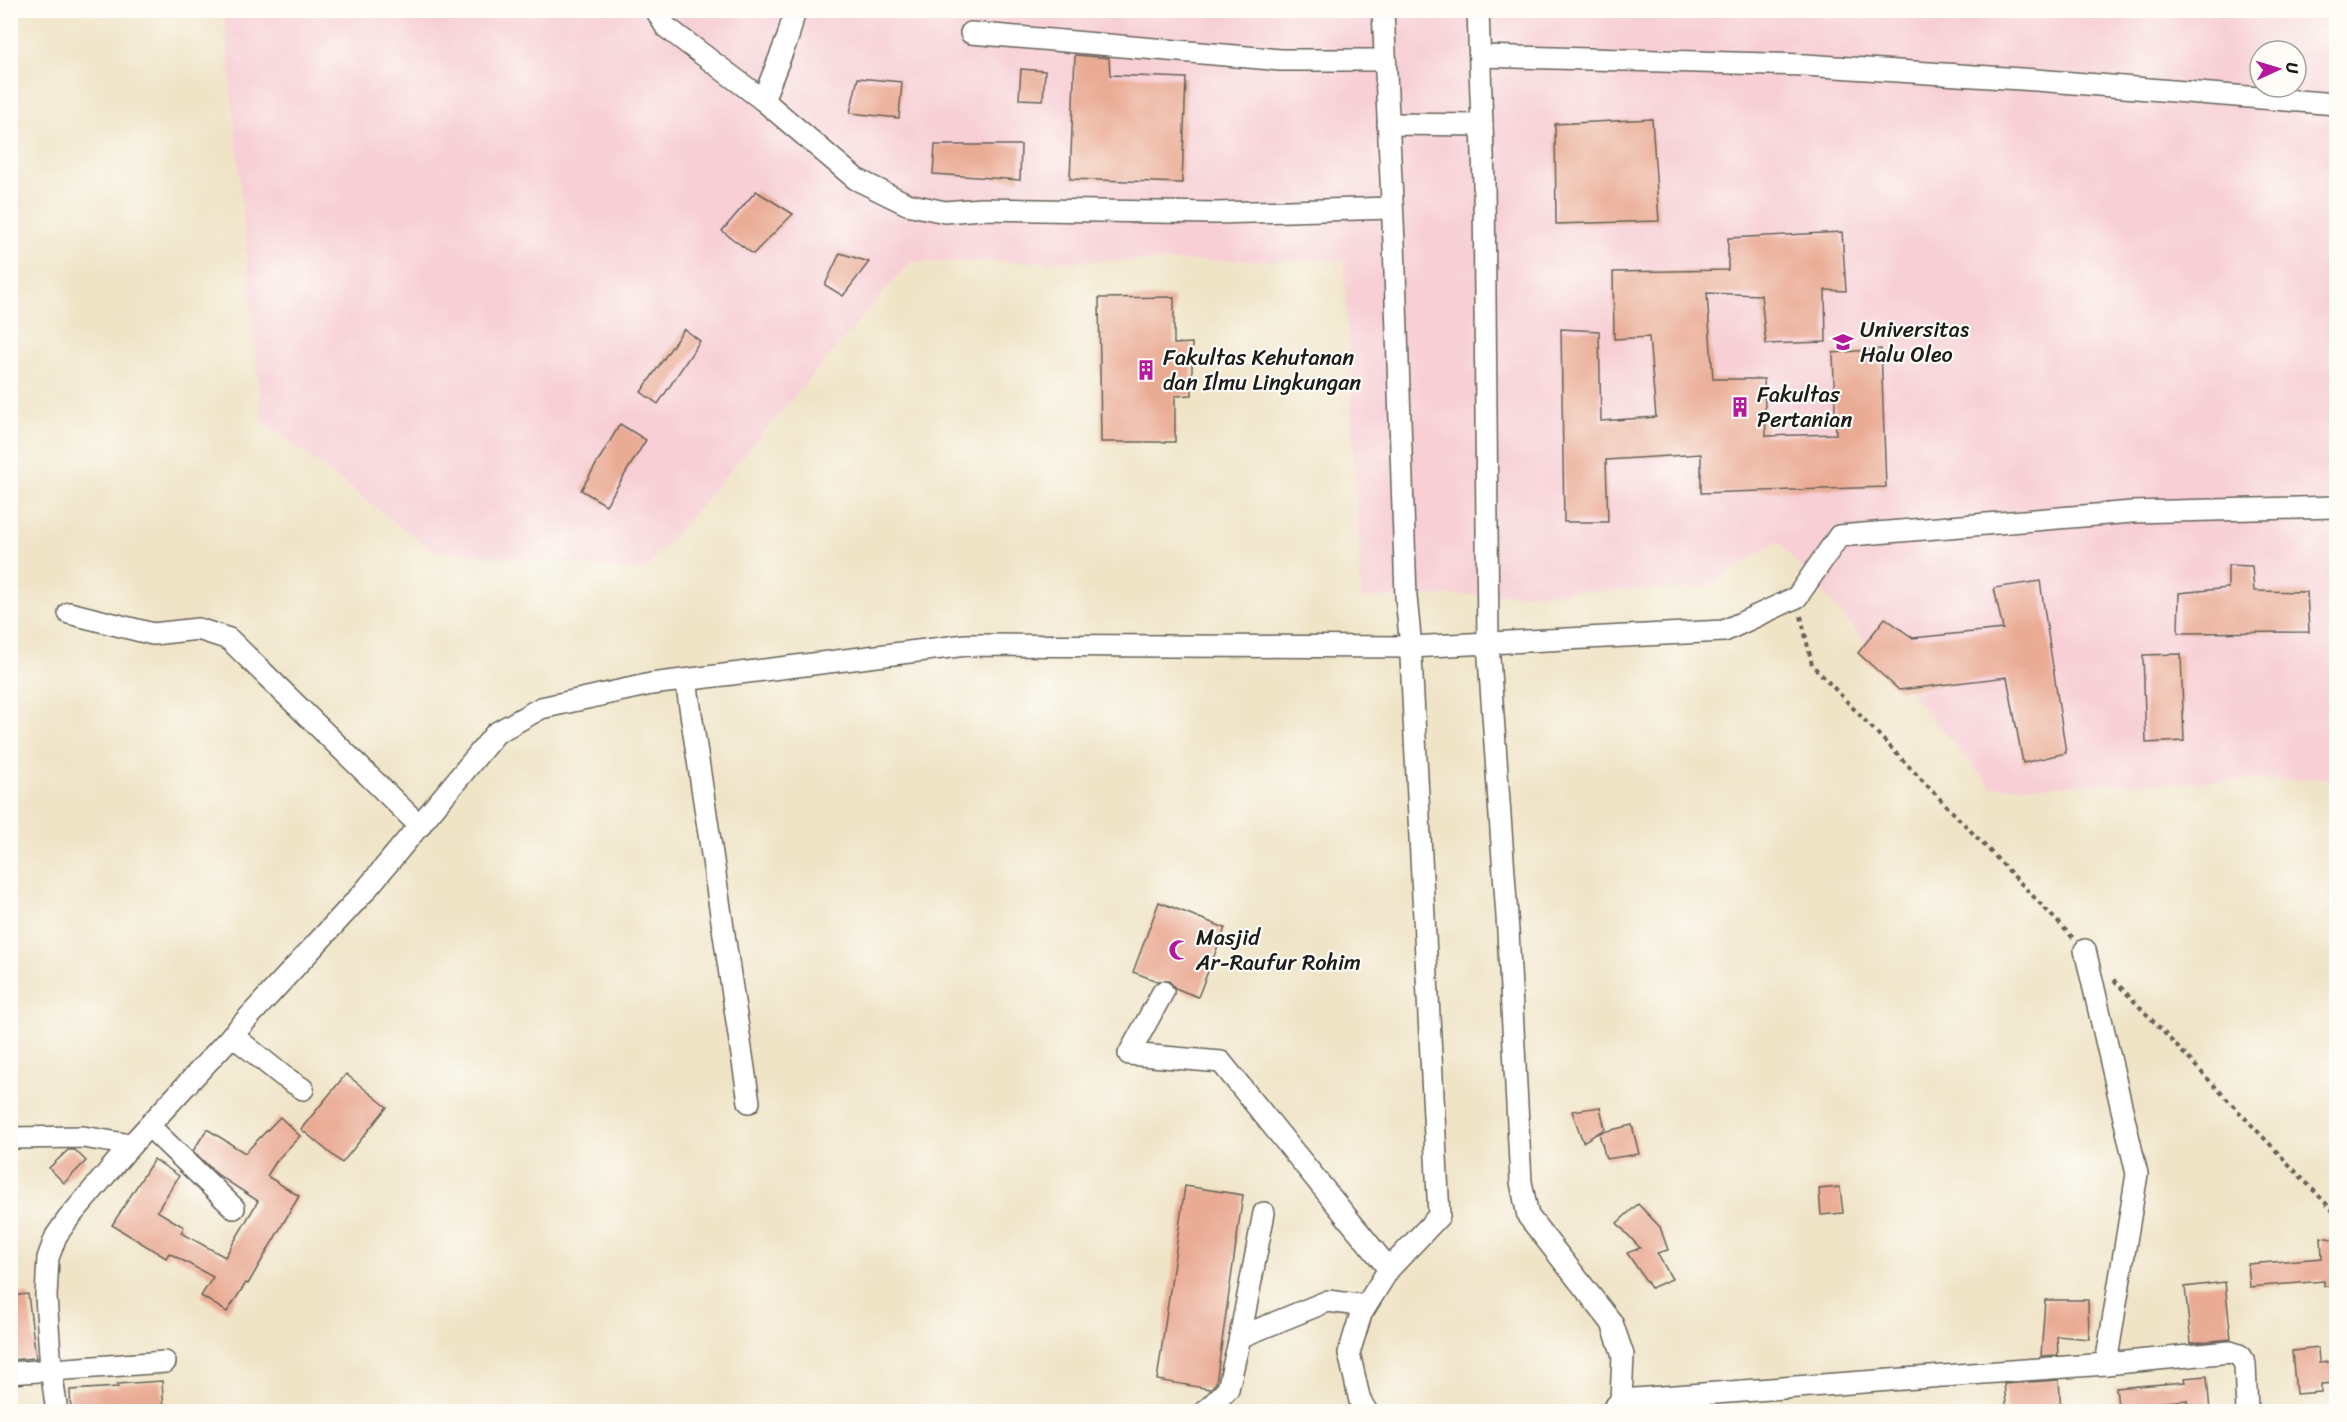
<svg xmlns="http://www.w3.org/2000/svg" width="2347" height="1422" viewBox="0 0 2347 1422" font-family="Sriracha,sans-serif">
<rect width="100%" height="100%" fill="#fdfcf7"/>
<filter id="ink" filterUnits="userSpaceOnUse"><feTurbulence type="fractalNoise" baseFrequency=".0167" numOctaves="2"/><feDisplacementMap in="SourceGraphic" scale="12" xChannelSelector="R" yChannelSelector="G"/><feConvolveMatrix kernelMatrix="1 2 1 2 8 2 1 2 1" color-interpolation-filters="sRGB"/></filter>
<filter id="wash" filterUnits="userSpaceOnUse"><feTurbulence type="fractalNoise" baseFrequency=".008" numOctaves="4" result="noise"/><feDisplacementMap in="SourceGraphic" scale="24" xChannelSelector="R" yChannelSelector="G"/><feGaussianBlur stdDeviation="1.35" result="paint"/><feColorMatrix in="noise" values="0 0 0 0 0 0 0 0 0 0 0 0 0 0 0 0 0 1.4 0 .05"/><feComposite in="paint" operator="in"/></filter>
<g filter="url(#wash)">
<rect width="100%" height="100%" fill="#f0e4c7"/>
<!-- built -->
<path fill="#f7cfd5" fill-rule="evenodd" d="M224,11H2336V778L1992,787L1778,541L1704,588L1361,598L1344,260L910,262L644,571L432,550L262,421ZM2260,51H2296V87H2260Z"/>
<g id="blocks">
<!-- building -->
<g fill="#eaab94">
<polygon points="1075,55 1109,58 1110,75 1186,78 1182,183 1070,179"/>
<polygon points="1021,69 1045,71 1043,100 1019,99"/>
<polygon points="858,78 902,82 899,118 850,113"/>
<polygon points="1652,119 1659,221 1556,224 1555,124"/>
<polygon points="935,145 1021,145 1020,180 933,174"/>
<polygon points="756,191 793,214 753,254 722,231"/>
<polygon points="1842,232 1846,291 1825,290 1826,342 1766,344 1761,295 1707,293 1713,379 1764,379 1766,436 1836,434 1833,353 1881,349 1886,487 1701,493 1701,454 1606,460 1608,522 1564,522 1561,329 1599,331 1601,421 1656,417 1649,337 1614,339 1613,272 1728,270 1728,238"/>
<polygon points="840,253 869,262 843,296 825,285"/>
<polygon points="1174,297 1174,344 1192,343 1192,395 1175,396 1175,442 1101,442 1099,298"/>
<polygon points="684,329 700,341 658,404 641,392"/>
<polygon points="620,424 646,440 606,505 581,490"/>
<polygon points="2228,565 2252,566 2254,591 2307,592 2309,632 2178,633 2179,593 2228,588"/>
<polygon points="2040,581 2066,753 2023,763 2007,677 1899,690 1858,653 1885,618 1913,638 2003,629 1994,588"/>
<polygon points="2181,654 2184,741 2146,743 2143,655"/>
<polygon points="1159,902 1225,928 1198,997 1175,988 1169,981 1157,981 1133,972"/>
<polygon points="346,1074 387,1107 342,1163 301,1129"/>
<polygon points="1600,1107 1605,1129 1583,1142 1572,1111"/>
<polygon points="280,1117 300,1136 277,1160 267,1176 299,1196 248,1284 246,1283 227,1312 201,1296 213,1277 169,1253 166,1258 112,1225 154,1159 179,1176 157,1211 184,1227 181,1233 225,1257 258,1201 218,1175 193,1151 207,1129 245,1153"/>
<polygon points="1632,1125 1639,1154 1606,1159 1599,1133"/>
<polygon points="68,1150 75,1150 86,1161 64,1183 49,1168"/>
<polygon points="1185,1186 1243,1195 1216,1383 1210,1389 1157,1380"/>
<polygon points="1840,1187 1843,1213 1821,1215 1819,1189"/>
<polygon points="1638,1204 1660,1227 1668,1250 1657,1253 1672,1279 1651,1288 1627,1253 1640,1248 1617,1223"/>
<polygon points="2321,1237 2337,1240 2337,1286 2324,1286 2324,1281 2250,1287 2248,1264 2322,1258"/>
<polygon points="2225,1282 2231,1339 2191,1343 2185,1287"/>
<polygon points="28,1294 36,1358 10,1360 10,1296"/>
<polygon points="2045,1300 2088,1300 2089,1339 2057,1336 2058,1355 2041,1356"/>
<polygon points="2318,1348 2319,1363 2337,1361 2337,1383 2321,1384 2321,1392 2296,1394 2292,1351"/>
<polygon points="2207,1376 2210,1412 2188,1412 2187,1400 2118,1406 2116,1388 2185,1382 2184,1378"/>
<polygon points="2059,1380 2061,1412 2007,1412 2004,1384"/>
<polygon points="162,1381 164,1412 71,1412 70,1390 118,1387 117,1384"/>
</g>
</g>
</g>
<g filter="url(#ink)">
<use href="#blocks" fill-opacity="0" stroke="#666258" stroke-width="1.5"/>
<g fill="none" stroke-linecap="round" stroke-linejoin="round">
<!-- minor casing -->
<g stroke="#666258" stroke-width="24">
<g id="minor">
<polyline points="656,10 666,27 763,100 856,179 907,204 945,212 981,209 1216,213 1392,208"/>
<polyline points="1478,10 1484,183 1488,643 1508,931 1521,1182 1528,1216 1612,1323 1623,1355 1621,1400 1611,1412"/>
<polyline points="971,33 1281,60 1384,60"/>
<polyline points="1480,56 1805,65 2036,80 2336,104"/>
<polyline points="763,100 788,37 795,10"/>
<polyline points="1388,124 1482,125"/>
<polyline points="69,613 153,634 198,629 229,639 420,826"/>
<polyline points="686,680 749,1102"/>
<polyline points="2085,950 2137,1174 2106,1364"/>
<polyline points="1163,992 1129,1054 1221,1062 1389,1269"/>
<polyline points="232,1035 283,1076 303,1089"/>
<polyline points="149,1126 234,1208"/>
<polyline points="10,1138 83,1137 131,1145"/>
<polyline points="1264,1213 1240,1337 1328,1301 1366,1306"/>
<polyline points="10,1373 165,1362"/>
<polyline points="1621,1400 2106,1364 2230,1352 2239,1355 2245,1364 2247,1412"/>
<polyline points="57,1412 51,1369 46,1297 48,1258 56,1236 68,1219 131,1145 364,892 496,733 541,708 651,684 966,645 1410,647 1724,631 1797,597 1839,536 2132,512 2336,507"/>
<polyline points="1205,1412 1228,1389 1240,1337"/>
<polyline points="1367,1412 1360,1401 1349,1353 1361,1314 1389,1269 1439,1216 1410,637 1406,597 1394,243 1383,10"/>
</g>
</g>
<!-- path -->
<g stroke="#666258" stroke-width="4" stroke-dasharray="4.5 4.5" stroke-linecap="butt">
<polyline points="1801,616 1812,665 2073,938"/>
<polyline points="2114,980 2336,1214"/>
</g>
<!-- minor -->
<use href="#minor" stroke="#fff" stroke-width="21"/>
</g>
</g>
<!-- icons -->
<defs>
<g id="university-bare" transform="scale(1.62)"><path d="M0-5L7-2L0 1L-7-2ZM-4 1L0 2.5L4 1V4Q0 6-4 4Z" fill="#b5179e" stroke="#fdfcf7" stroke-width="2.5" paint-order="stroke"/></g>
<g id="building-bare" transform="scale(1.62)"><path d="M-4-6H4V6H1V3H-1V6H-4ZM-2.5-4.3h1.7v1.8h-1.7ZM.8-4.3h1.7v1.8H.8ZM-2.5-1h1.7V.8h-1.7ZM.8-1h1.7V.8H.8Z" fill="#b5179e" stroke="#fdfcf7" stroke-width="2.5" paint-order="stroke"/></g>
<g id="mosque-bare" transform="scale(1.62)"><path d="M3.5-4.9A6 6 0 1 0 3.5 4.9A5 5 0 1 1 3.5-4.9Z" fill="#b5179e" stroke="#fdfcf7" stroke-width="2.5" paint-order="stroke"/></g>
</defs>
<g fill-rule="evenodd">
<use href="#university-bare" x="1843" y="342"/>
<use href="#building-bare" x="1146" y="370"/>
<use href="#building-bare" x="1740" y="407"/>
<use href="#mosque-bare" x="1179" y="950"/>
</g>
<g text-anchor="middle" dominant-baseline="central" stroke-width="4.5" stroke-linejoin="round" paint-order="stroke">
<!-- poi labels -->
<g font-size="22" fill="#1c1c1c" stroke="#fdfcf7" text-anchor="start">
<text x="1860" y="329">Universitas<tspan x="1860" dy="25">Halu Oleo</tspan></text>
<text x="1163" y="357">Fakultas Kehutanan<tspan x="1163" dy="25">dan Ilmu Lingkungan</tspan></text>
<text x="1757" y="394">Fakultas<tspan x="1757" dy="25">Pertanian</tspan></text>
<text x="1196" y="937">Masjid<tspan x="1196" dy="25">Ar-Raufur Rohim</tspan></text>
</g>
</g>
<!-- margin -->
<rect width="2347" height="1422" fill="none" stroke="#fdfcf7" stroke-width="36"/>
<!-- north arrow -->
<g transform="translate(2278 69) rotate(86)"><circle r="28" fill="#fdfcf7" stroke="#a3a29f" stroke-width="1.5"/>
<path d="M0-4.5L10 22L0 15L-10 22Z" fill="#b5179e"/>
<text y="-9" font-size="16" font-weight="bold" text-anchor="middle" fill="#1c1c1c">U</text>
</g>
</svg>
